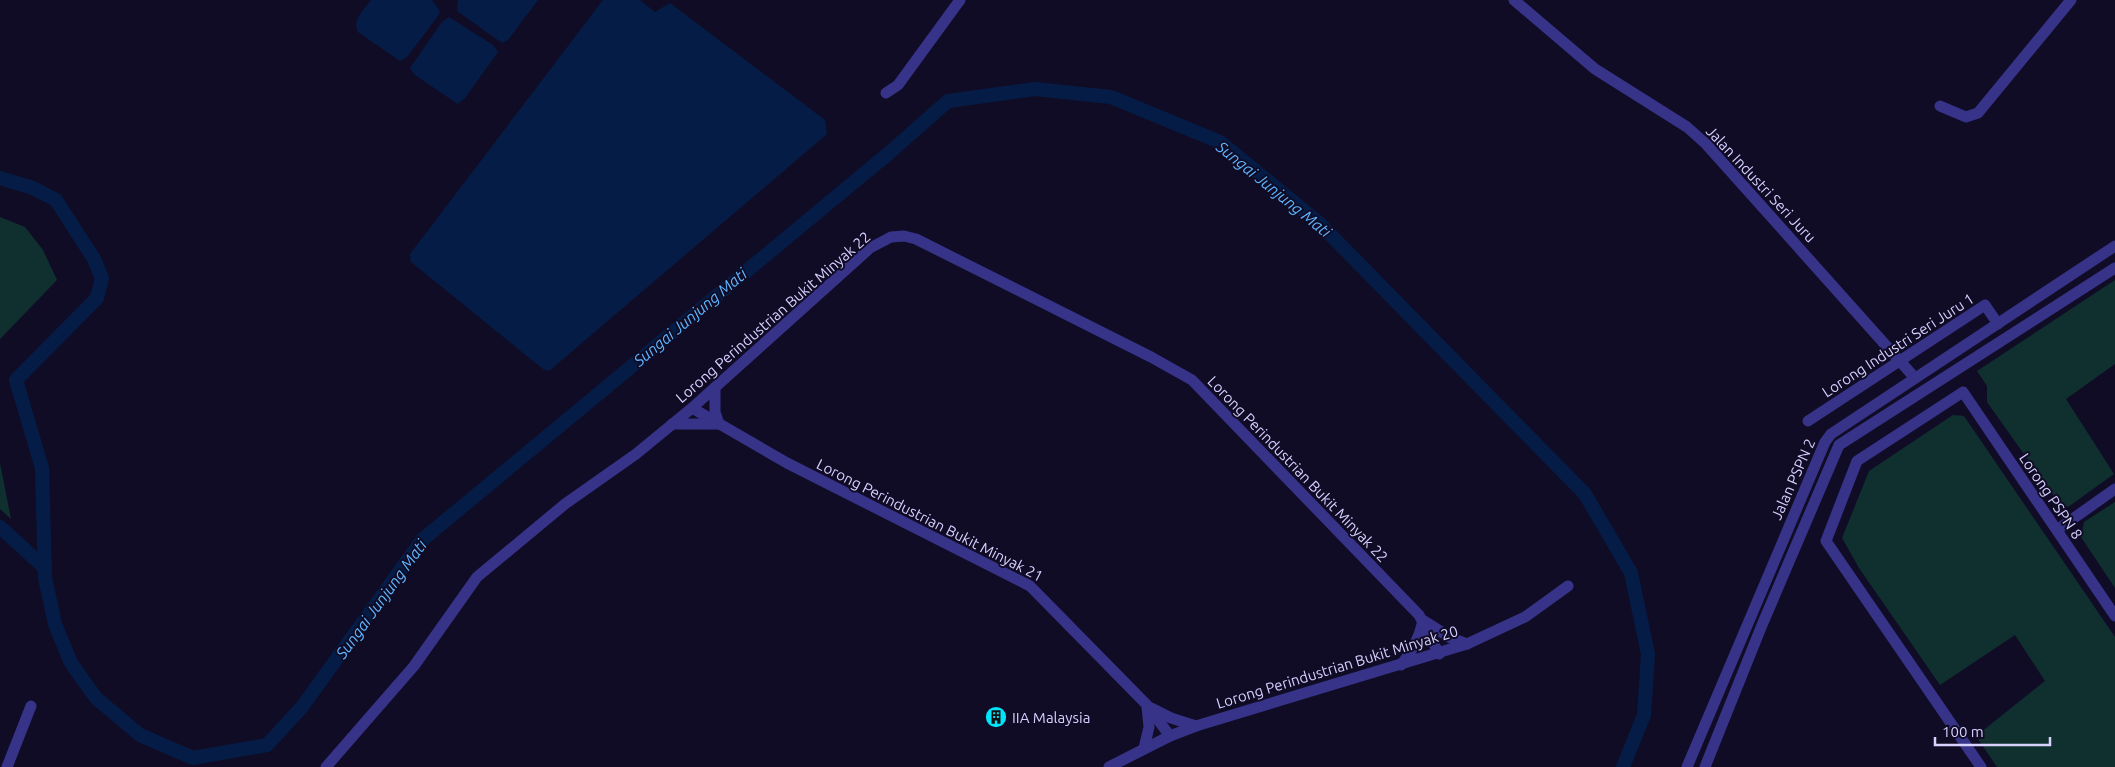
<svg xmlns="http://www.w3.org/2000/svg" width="2115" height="767" viewBox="0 0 2115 767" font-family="Ubuntu,sans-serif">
<rect width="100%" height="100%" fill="#110c26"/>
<!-- green -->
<g fill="#0f302f">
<polygon points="0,217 25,227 43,250 57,280 0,339"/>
<polygon points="2115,280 2115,364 2066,399 2114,474 2068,507 2058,502 1987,402 1987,386 1977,371"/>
<polygon points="1953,415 1964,416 2115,637 2115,767 1997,767 1976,736 2045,681 2015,635 1940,685 1859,568 1842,538 1869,471"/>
<polygon points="0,463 11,519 0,509"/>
<polygon points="2115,502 2115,588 2081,537 2084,522"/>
</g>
<!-- water -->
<g fill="#051d46">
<path d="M371,0H432L440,11L438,16L407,57L400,61L358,32C352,20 364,10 371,0Z"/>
<polygon points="458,0 538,0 508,40 502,43 457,11"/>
<polygon points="603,0 640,0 655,12 670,3 825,120 827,134 549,371 543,369 411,262 410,254"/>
<polygon points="449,17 493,45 498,52 465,98 458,104 415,75 410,68 442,22"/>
</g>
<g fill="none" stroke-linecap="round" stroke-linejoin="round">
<!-- river -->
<g stroke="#051d46" stroke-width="14">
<polyline points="0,178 33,188 56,200 94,259 102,278 97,298 16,380 42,468 45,578 55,624 71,663 96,698 140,735 193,758 267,745 302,707 422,540 889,153 948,101 1035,89 1111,97 1220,142 1319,223 1585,494 1631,573 1648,654 1644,715 1623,767"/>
<polyline points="0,527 45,568"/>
</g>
<!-- minor -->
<g stroke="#363389" stroke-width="11">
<polyline points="1514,0 1595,69 1687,127 1706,144 1915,378"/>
<polyline points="886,93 898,85 960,0"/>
<polyline points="1940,106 1966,117 1978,113 2071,0"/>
<polyline points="715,388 715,412 719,424"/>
<polyline points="692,408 787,463 1030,586 1147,705 1170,736"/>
<polyline points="1808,421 1985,305 1998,324"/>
<polyline points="672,424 717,424"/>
<polyline points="2057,530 2115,489"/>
<polyline points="1424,621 1451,638 1467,644"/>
<path d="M1401,665C1412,651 1419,639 1423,621"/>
<polyline points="1151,708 1171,718 1196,726"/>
<polyline points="1144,748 1149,727 1147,707"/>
<polyline points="7,767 31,706"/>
<polyline points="326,767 414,666 477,577 565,504 636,454 692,408 870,248 891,237 904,236 916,239 1151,357 1192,380 1419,615 1439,654"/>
<polyline points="1109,767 1170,736 1196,726 1467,644 1525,617 1568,586"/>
<polyline points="1687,767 1825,442 1831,434 2115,246"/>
<polyline points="1705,767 1762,625 1839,445 2115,268"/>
<polyline points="1981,767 1826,541 1857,461 1963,392 2115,616"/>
</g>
</g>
<!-- icons -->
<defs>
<g id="building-disc" transform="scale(1.125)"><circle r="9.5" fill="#00e4fc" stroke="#110c26"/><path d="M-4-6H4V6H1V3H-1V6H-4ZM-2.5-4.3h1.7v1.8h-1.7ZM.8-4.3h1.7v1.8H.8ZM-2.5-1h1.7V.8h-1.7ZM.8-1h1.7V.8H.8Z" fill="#111"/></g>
</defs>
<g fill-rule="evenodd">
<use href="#building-disc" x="996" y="717"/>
</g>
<g text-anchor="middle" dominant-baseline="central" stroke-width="4" stroke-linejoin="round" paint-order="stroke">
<!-- street labels -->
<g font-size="15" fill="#d6d1ff" stroke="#110c26">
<text transform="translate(1761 184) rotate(47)">Jalan Industri Seri Juru</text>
<text transform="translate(773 317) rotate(-41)">Lorong Perindustrian Bukit Minyak 22</text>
<text transform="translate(1898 345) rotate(-33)">Lorong Industri Seri Juru 1</text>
<text transform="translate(1298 469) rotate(46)">Lorong Perindustrian Bukit Minyak 22</text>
<text transform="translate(1793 479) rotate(-66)">Jalan PSPN 2</text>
<text transform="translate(2051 496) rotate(56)">Lorong PSPN 8</text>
<text transform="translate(930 520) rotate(27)">Lorong Perindustrian Bukit Minyak 21</text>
<text transform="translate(1337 667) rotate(-17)">Lorong Perindustrian Bukit Minyak 20</text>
</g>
<!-- poi labels -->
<g font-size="15" fill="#d6d1ff" stroke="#110c26" text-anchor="start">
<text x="1012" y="717">IIA Malaysia</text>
</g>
<!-- water labels -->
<g font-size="16" font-style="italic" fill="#5fb6ff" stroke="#110c26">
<text transform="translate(1274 189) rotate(39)">Sungai Junjung Mati</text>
<text transform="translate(690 317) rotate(-40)">Sungai Junjung Mati</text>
<text transform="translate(381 599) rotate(-54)">Sungai Junjung Mati</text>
</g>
</g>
<!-- scale -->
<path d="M1935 737v8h115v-8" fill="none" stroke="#d6d1ff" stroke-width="2.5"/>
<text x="1942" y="737" font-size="15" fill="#d6d1ff" stroke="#110c26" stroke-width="4" paint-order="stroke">100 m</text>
</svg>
